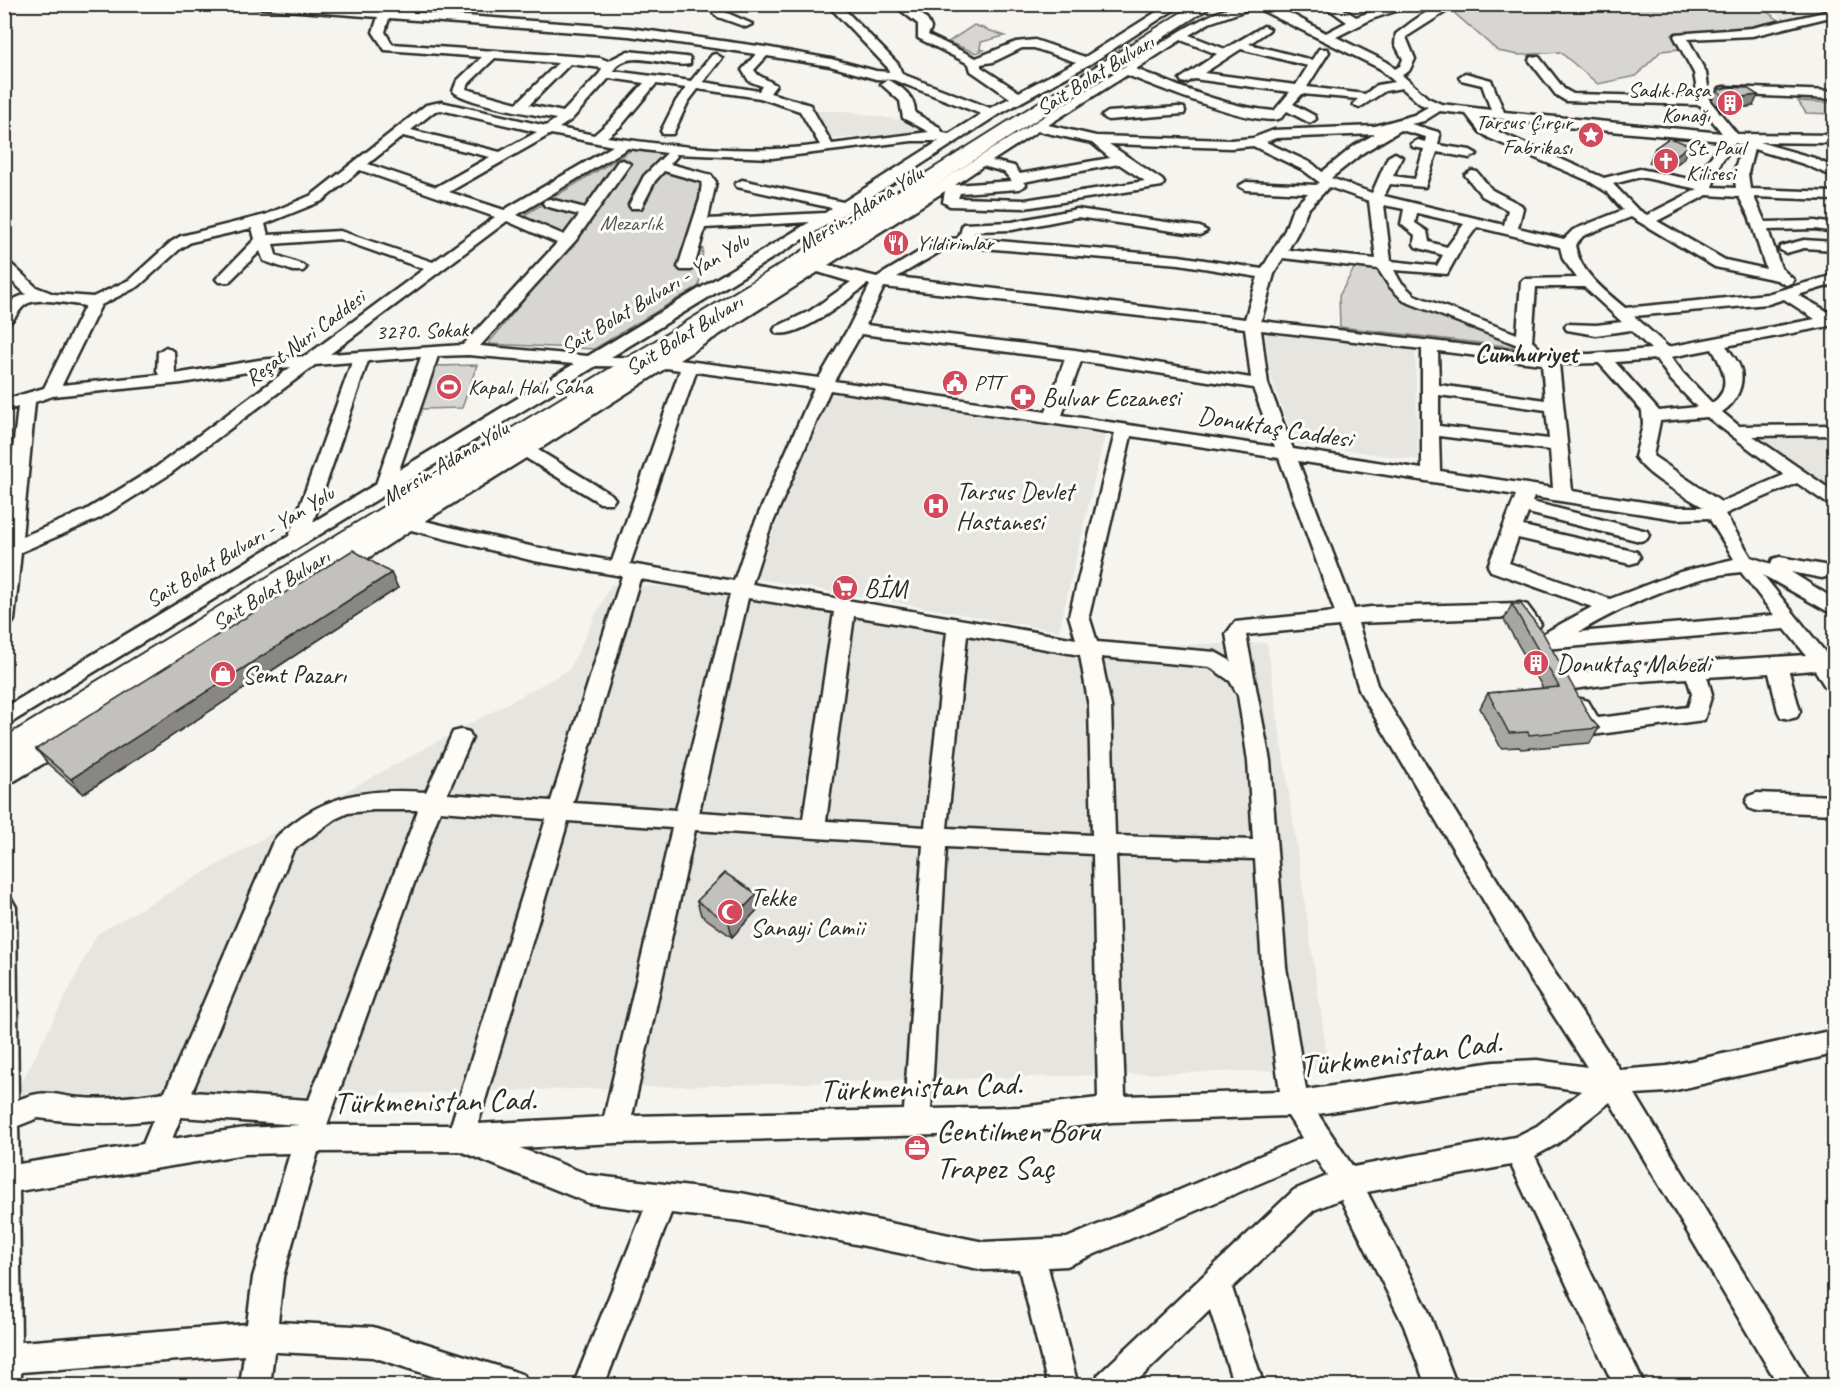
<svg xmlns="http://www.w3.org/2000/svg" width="1839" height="1390" viewBox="0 0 1839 1390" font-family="Caveat,sans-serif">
<rect width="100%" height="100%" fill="#f5f4ef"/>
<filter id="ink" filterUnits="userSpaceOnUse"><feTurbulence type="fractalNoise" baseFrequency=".0167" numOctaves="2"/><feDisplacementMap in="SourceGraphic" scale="12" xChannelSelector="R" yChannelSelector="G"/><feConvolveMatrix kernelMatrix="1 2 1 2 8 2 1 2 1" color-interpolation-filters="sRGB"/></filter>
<g filter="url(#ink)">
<!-- built -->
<g fill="#e6e5e0">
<polygon points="1769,5 1831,5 1834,9 1781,18"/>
<polygon points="815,111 846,111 912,122 924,131 832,139"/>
<polygon points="1265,332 1415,350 1418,460 1295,443 1270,374"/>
<polygon points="831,393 1105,434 1059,631 754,578"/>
<polygon points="1834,435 1834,490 1758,437"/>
<polygon points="611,584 691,588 1061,638 1160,645 1267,643 1329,1069 11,1104 97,934 341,794 569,670"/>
</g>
<!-- green -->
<g fill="#d7d6d2" stroke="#81807e" stroke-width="1.5">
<polygon points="1474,4 1755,4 1779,20 1740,29 1675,33 1680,49 1661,51 1636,76 1598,84 1560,52 1519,55 1498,51 1452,11"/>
<polygon points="974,25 1005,36 981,42 980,49 984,50 976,53 948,42"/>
<polygon points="1798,101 1834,103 1834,114 1806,113"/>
<polygon points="633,149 672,153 661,170 703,182 688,248 703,249 699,286 594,349 488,344 574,238 526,219 526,214"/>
<polygon points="1356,265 1379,269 1399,294 1413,305 1511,341 1514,347 1340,327 1339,296"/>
<polygon points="477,365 462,408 420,409 436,366"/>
</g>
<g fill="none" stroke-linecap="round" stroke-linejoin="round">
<!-- minor casing -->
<g stroke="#2b2b2b" stroke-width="5">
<g id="minor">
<path d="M241,4H299L629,28L765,47L831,59L876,71L889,72L888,68L827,4H839L898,64L902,74L990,108L1010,98L971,71L969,64L918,38V24L893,4C908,4 926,12 931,28L928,35L976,58L1016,42L1035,40L1085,57L1169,4H1183L1090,64L996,116L851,210L611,357L659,358L803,267L801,264L803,261H813L1176,34C1202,18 1236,0 1268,4C1283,8 1311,25 1326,33L1347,22L1322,4H1336L1356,17L1394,4H1416L1372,19L1336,37L1387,62L1395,69L1400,66L1403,59L1395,44L1396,34C1416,19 1432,4 1458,4L1406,37L1415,59L1409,71L1402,75L1428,98L1441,104L1491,110L1482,85L1461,80L1459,77L1465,73L1491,80L1504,112L1722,133L1700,105L1566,101L1556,95L1529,60L1531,57H1539L1564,89L1573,94L1698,97L1694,73L1674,36L1676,34L1752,28L1834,10V16L1752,36L1688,39L1706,73L1710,101L1737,134L1834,135V143L1759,142L1814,158L1834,168V177L1804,164L1754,149L1748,173L1750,189L1834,192V200L1754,197L1765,222L1815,221L1834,224V232L1815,229L1768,230L1781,268L1794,280L1791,283L1786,285L1777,280L1715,267L1631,217L1583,236L1575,245C1580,273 1604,290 1625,308L1767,294L1834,275V284L1798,295L1834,315V325L1726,346C1731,353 1740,363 1741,371C1744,387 1735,404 1722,412L1739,426L1834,425V435L1753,436L1834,492V506L1828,504L1797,483L1725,514L1751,557L1771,564L1773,559L1780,557L1829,566L1832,571L1829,576L1822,578L1791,572L1834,599V615L1763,575L1829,657L1834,667V692L1827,690L1815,670L1789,672L1800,711L1797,717L1789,719L1781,717L1778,711L1769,673L1707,677L1712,694L1704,720L1592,735L1584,733L1570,707L1574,701L1581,699L1588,701L1598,718L1688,707L1692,694L1687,678L1625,682L1566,690L1559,688L1556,682L1559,676L1625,666L1806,655L1785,629L1544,649L1537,647L1534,642L1537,637L1592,607L1491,571L1488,566L1516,495L1298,461L1354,609L1371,607L1520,603L1527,605L1541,624L1538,629C1526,633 1522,626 1515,617L1358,623L1377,685L1550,966L1620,1070L1667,1066L1834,1030V1054L1667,1092L1635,1094L1812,1386H1779L1610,1102L1557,1144L1535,1156L1645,1386H1614L1511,1165L1367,1192L1427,1308L1457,1386H1426L1404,1326L1341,1199L1314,1210L1232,1288L1264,1386H1234L1210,1310L1132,1386H1094L1098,1375L1294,1190L1327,1176L1316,1159L1067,1266L1048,1267L1078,1386H1048L1019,1269L984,1270L741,1221L671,1213L604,1386H573L644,1210L589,1203L460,1151L318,1152L283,1277L278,1322L373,1327L513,1371L524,1375L528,1386H463L373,1357L278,1352H274L270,1386H240L244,1355L21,1372V1386H4V897L12,900L16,907L18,1100C46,1088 54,1096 82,1098C110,1100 137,1096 165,1092L272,844C277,834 287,828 296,821C335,792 378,789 426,792L453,732L461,730L469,732L472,738L447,794L551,801L622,576L534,561L411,530L345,573L338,575L331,573L328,568L331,563L644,367L596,366L4,727V708L289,536L352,362L315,365L167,476L100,518L21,552L14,620L11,625L4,627V526L18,407L4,411V400L44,388L85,306C69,304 38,296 25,305C17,311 15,322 4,325V309L14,299L26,294L4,274V261L9,262L36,287L54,294L93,297L129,280L171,242L181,236L265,215L312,195L426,105L441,102L546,126L556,119C534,114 466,104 453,91L457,81L482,57L385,50L373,32L378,17L246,7ZM1255,7L1379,68L1395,82L1377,85L1365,94L1307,87L1329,52L1327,49H1319L1312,60L1249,44L1268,31L1270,29L1264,26L1225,49L1189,35L1209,23ZM389,18L629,36L756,54L742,70L749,81L762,86L759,91L703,82L722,58L716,54L712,55L691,81L613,71C628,46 667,69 690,64V58L686,57L628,51L608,61L600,58L392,44L385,32ZM1181,40L1217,54L1180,79L1182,82L1186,83L1194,79L1290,92L1274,111C1225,107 1181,87 1136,69ZM1022,48H1034L1076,62L1019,92L981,67V64L993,62ZM1241,49L1308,66L1296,85L1204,73ZM767,56L830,66L876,79L894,80L981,114L949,134L943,133L939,127L915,113C916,98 901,85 887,80L881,84L900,101L903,118L929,132L832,144L810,105L770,93L776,85L758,75L754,70ZM495,58L558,63L517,103L466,89L467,85ZM570,64L602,68L600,73L563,112L529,105ZM1127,75C1152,85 1259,129 1281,118C1282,117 1286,112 1287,111L1310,123L1316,119L1315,116L1293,104L1302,94L1358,99L1353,104L1359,108L1385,91L1402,88L1420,104L1428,107L1414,115L1375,126L1274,130L1253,138L1231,140L1096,136L1048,125ZM609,78L644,83L611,120L594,135L559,128L571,120ZM656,84L686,88L676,101L661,131L663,134H673L688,102L698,89L760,98L800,111L820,145C749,155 677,147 607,137L621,126ZM441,110L537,132L500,152L411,130L435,111ZM1440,111L1466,114L1480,132L1489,138L1589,181L1608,193L1623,210L1573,230L1564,239L1518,228L1523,208L1521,205L1492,190L1477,172L1472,171L1465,175L1482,196L1508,210L1504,225L1384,196L1390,184L1425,187L1437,152L1470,158L1477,154L1470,150L1438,145L1440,135L1438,132L1411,124L1424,121ZM1481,116L1554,126L1723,141L1707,162L1699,181L1640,169L1604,178L1499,132ZM1401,130L1426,137L1425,142L1418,140L1411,144L1413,147L1424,149L1415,179L1393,176L1402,157L1395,153L1388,157L1372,193L1331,178L1364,152ZM1038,131L1092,143L1110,158L1020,174L1014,166L992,161ZM551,134L613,146L504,210L449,192ZM1375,134L1354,146L1322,172L1313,164L1266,142L1276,138ZM403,136L490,157L436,187L368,164ZM912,141H939L843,202L742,180L735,184L737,187L832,208L825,213L708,219L716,182L711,175L670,164L677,156L675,154L772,158ZM1735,143L1742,145L1734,173L1736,188L1712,187L1721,162ZM1109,144L1231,148L1253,146L1303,170L1319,182L1316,185L1246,182L1239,186L1246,190L1308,193L1293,208L1285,230L1262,269L1179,256L974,239L975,231L1012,230L1077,217L1200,235L1207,231L1200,227L1077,209L1012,222L963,224L959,238L937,241L877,277L828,265L945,191L943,202L950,206L1025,208L1162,186L1164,183L1162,180ZM628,148L667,153L644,176L629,205L631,208H641L655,181L664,171L702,182L700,199L678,267L681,270H691L694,267L705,228L810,222L588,356L480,346L576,240L630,164L623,160L618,161L585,208L550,199L545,200L543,203L545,206L579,215L564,235L517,215ZM1119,164L1145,181L1025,200L958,198L960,193L1019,189L1026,185L1023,182ZM983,166L1004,172L1012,181L955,185ZM360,170L495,217L433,262L340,231L268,235L265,224L322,201ZM1640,177L1698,189L1647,215L1637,209L1613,184ZM1329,187L1369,201L1376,259L1288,250L1299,230L1307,210ZM1707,195L1739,197L1749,216L1766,269L1725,260L1657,221ZM1384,205L1404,209L1401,224L1415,235L1414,244L1416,247L1443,255L1437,266L1391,261ZM1417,213L1464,224L1447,247L1429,242L1427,231L1415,223ZM507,221L557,243L463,345L330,354ZM1477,227L1560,247L1563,259L1577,278L1524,279L1521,282L1517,334L1414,295L1400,281L1394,270L1447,274L1462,247ZM252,228L255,239L219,276L216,279L219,282H229L260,251L264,261L293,271H303L306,268L303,265L276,255L273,244L339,239L424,269L306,356L259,360L175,374L174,352L166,347L158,352L157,371L159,375L62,385L101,305L139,286L181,248L191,242ZM958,246L1179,264L1258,277L1245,319L897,277L946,248ZM1283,258L1378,269L1389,286L1404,301L1518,345L1526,352L1261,321L1274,274ZM818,272L851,282L810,311L776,327L774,330L776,333C800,339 849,299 867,284L870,285L848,329L819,378L679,360ZM884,287L1245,328L1251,378L1075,350L866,325ZM1536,287H1584L1622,322L1596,325L1567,324L1565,327L1567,330L1596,335L1631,330L1651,349L1590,354H1540L1542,351L1532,341ZM1784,299L1815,319L1668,347L1634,316L1768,304ZM1261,330L1422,349V469L1293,449L1268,384ZM861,334L1065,359L1046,412L834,381ZM1712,349C1722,365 1734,389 1712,403L1683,373L1671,357ZM1438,351L1542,364L1545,400L1439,385ZM468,355L574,364L399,470L438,356ZM421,357L376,484L313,522L368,361ZM1656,359L1671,380L1697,407L1659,411L1615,362ZM1081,361L1253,388L1275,447L1062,415ZM1599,363L1642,411L1643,425L1635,457C1650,479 1681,493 1703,507H1676L1572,491L1559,364ZM291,367L155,468L86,510L22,537L35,402L53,396L182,383L259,370ZM666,368L680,370L612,561L534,547L425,521L526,458L600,503H612L615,499L612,495L538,450ZM696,372L814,388L750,534L734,581L630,564ZM830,390L1115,433L1069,616L1076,639L752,584L768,534ZM1439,395L1546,410L1549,439L1439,426ZM1707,417L1784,475L1721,502L1653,456L1660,421ZM1131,436L1279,458L1335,612L1235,622L1226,634L1231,661L1215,652L1097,642L1089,616ZM1439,436L1550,450L1553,488L1440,471ZM1534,497L1676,519L1709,518L1734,559L1680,572L1610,599L1509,563L1518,538L1630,564L1637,562L1640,557L1637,552L1523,526L1528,513L1640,541L1647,539L1649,535L1647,531L1532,502ZM1741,572L1774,615L1579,632C1627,604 1685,577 1741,572ZM640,579L730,594L676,810L573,803ZM748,598L834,612L803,819L699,812ZM854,616L947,632L925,827L826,821ZM1339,626L1360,692L1532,982L1587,1067L1537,1060L1494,1062L1306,1090L1286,967L1270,761L1246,635ZM967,635L1080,655L1089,707L1092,835L947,828ZM1101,657L1210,667L1230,681L1238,695L1248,761L1253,840L1115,836L1111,707ZM373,810H418L309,1100L192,1092L293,850L335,819L348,813ZM440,811L546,819L451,1125H327ZM568,821L672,828L604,1117L478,1124ZM695,830L923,845L904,1110L632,1116ZM946,847L1093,854L1098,1098L1020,1107L931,1109ZM1116,855L1255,859L1262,967L1280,1091L1125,1096ZM1537,1084L1582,1091L1537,1126L1515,1137L1353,1167L1318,1114L1494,1086ZM1288,1116L1302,1138L1067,1238L984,1242L741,1193L589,1175L520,1148L615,1143L1020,1133L1112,1122ZM181,1117L300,1125L245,1128L172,1139ZM38,1118C77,1123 114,1125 153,1120L143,1144L19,1164L18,1126ZM290,1153L253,1277L247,1324L21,1342L19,1191L245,1154Z"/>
<polygon points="712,4 724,4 725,12 752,24 746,27 718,17 713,13"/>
<polygon points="728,4 752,4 754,7 748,10"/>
<polygon points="1724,87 1834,91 1834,99 1720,94 1718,91 1720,88"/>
<polygon points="1179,107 1184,108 1185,111 1184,114 1108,120 1102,116 1108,112"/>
<polygon points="1804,240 1834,242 1834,250 1804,248 1786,253 1779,249 1781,246"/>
<polygon points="65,732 73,734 76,740 73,746 4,787 4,767"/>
<polygon points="1757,793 1834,796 1834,814 1757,811 1749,808 1746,802 1749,796"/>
</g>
</g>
<!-- highway casing -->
<g stroke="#2b2b2b" stroke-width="4">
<polygon id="highway" points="1195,4 1215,4 809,267 15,763 4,766 4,738 793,257"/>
</g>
<!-- minor -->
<use href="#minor" fill="#fdfcf7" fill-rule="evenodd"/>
<!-- highway -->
<use href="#highway" fill="#fdfcf7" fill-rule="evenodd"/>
</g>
<!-- wall -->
<g fill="#a7a6a3" stroke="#2b2b2b" stroke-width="1.5">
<polygon points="1717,90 1753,106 1721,110 1712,100"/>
<polygon points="1669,138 1683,159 1669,170 1649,163 1655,148"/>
<polygon points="391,573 398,588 83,794 48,764 36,749"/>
<polygon points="1512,604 1591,719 1599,728 1590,743 1521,749 1519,747 1501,748 1480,708 1488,693 1543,688 1504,620"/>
<polygon points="757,894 759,908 732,937 701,915 697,901"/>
</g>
<!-- shaded-wall -->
<g fill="#888785" stroke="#2b2b2b" stroke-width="1.5">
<polygon points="1758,95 1753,106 1721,110 1726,99"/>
<polygon points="1690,145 1683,159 1669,170 1675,156"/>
<polygon points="391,573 398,588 83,794 71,779"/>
<polygon points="757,894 759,908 732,937 729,923"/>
</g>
<!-- building -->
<g fill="#c2c1be" stroke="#2b2b2b" stroke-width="1.5">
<polygon points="1729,87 1747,88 1758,95 1726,99 1717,90"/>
<polygon points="1669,138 1690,145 1675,156 1655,148"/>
<polygon points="353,550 391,573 71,779 36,749"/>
<polygon points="1512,604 1521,604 1543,633 1591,719 1599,728 1529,735 1528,732 1509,733 1488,693 1559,687"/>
<polygon points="725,873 757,894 729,923 697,901"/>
</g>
</g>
<!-- icons -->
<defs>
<g id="building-disc" transform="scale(1.35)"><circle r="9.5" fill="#d1495b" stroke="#fdfcf7"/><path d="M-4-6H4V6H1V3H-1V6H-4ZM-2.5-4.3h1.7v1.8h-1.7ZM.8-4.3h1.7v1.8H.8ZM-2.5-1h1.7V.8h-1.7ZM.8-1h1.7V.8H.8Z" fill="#fff"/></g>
<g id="sight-disc" transform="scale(1.35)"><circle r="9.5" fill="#d1495b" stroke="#fdfcf7"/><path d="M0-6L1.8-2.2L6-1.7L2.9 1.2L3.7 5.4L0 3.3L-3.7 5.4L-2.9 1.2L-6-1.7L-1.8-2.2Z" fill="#fff"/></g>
<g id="church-disc" transform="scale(1.35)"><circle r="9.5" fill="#d1495b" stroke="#fdfcf7"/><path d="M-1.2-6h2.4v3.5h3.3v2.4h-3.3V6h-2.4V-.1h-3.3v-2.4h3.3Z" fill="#fff"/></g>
<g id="restaurant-disc" transform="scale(1.35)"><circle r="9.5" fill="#d1495b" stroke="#fdfcf7"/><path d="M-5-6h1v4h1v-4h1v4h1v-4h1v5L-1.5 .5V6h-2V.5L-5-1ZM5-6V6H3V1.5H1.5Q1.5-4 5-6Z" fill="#fff"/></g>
<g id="civic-disc" transform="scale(1.35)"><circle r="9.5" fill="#d1495b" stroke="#fdfcf7"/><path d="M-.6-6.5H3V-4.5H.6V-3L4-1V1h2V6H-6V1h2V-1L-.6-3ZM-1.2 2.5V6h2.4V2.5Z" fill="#fff"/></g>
<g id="stadium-disc" transform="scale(1.35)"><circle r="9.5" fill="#d1495b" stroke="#fdfcf7"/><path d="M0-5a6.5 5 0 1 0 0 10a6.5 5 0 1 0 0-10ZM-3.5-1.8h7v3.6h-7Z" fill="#fff"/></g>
<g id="pharmacy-disc" transform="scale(1.35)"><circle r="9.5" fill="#d1495b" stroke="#fdfcf7"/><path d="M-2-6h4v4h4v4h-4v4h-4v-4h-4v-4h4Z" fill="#fff"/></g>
<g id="hospital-disc" transform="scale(1.35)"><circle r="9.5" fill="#d1495b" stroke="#fdfcf7"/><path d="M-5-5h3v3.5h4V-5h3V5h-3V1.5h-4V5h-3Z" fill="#fff"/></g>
<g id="supermarket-disc" transform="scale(1.35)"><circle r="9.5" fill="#d1495b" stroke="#fdfcf7"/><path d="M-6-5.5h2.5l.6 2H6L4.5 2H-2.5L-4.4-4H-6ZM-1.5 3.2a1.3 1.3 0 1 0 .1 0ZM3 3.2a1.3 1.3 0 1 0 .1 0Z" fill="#fff"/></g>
<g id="shop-disc" transform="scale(1.35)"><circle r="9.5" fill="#d1495b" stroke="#fdfcf7"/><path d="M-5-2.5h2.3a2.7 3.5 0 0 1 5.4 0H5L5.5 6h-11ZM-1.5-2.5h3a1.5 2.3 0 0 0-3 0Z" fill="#fff"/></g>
<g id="mosque-disc" transform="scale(1.35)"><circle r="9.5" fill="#d1495b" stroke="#fdfcf7"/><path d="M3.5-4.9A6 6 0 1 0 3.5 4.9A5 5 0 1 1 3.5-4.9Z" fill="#fff"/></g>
<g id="office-disc" transform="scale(1.35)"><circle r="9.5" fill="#d1495b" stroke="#fdfcf7"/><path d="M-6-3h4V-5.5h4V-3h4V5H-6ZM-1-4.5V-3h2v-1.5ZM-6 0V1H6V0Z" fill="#fff"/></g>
</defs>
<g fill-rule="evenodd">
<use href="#building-disc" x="1730" y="103"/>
<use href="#sight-disc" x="1591" y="135"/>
<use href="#church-disc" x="1666" y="161"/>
<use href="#restaurant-disc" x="896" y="243"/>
<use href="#civic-disc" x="955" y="383"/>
<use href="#stadium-disc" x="449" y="387"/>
<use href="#pharmacy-disc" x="1023" y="397"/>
<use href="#hospital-disc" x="936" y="506"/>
<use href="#supermarket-disc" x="845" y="588"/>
<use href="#building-disc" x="1536" y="663"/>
<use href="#shop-disc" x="223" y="674"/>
<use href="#mosque-disc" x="730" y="912"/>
<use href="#office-disc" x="917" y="1148"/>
</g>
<g text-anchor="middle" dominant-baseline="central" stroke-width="6" stroke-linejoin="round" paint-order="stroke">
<!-- far-street labels -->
<g font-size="22" fill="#2b2b2b" stroke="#fdfcf7">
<text transform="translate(1095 75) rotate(-32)">Sait Bolat Bulvarı</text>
<text transform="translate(860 209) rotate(-32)">Mersin-Adana Yolu</text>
<text transform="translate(655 294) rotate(-31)">Sait Bolat Bulvarı - Yan Yolu</text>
<text transform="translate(422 331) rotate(-2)">3270. Sokak</text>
<text transform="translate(684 335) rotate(-32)">Sait Bolat Bulvarı</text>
<text transform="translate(305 338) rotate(-37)">Reşat Nuri Caddesi</text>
<text transform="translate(445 463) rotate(-31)">Mersin-Adana Yolu</text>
<text transform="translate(240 547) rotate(-31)">Sait Bolat Bulvarı - Yan Yolu</text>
<text transform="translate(271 590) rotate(-32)">Sait Bolat Bulvarı</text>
</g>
<!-- far-poi labels -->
<g font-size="22" fill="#2b2b2b" stroke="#fdfcf7" text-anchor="start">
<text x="1710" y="90" text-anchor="end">Sadık Paşa<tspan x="1710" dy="25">Konağı</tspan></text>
<text x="1572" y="122" text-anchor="end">Tarsus Çırçır<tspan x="1572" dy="25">Fabrikası</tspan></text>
<text x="1686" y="148">St. Paul<tspan x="1686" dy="25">Kilisesi</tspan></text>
<text x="916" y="243">Yildirimlar</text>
<text x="974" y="383">PTT</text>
<text x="468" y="387">Kapalı Halı Saha</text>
</g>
<!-- far-park labels -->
<g font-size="22" fill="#565655" stroke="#fdfcf7">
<text x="631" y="223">Mezarlık</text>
</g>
<!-- poi labels -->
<g font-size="26" fill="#2b2b2b" stroke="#fdfcf7" text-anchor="start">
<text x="1042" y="397">Bulvar Eczanesi</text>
<text x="956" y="491">Tarsus Devlet<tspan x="956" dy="30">Hastanesi</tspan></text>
<text x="864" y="588">BİM</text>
<text x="1556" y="663">Donuktaş Mabedi</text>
<text x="242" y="674">Semt Pazarı</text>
<text x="750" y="897">Tekke<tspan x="750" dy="30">Sanayi Camii</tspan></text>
</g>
<!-- street labels -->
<g font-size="26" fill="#2b2b2b" stroke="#fdfcf7">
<text transform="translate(1275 427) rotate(9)">Donuktaş Caddesi</text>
</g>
<!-- far-district labels -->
<g font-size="27" font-weight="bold" fill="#2b2b2b" stroke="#fdfcf7">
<text x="1526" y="353">Cumhuriyet</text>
</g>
<!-- near-street labels -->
<g font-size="32" fill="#2b2b2b" stroke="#fdfcf7">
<text transform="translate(1401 1054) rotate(-7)">Türkmenistan Cad.</text>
<text transform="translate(921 1087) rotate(-2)">Türkmenistan Cad.</text>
<text transform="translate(435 1101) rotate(-1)">Türkmenistan Cad.</text>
</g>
<!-- near-poi labels -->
<g font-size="32" fill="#2b2b2b" stroke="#fdfcf7" text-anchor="start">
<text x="936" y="1130">Centilmen Boru<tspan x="936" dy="37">Trapez Saç</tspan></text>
</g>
</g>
<!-- margin -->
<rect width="1839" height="1390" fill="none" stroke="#fdfcf7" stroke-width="24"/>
<rect x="12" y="12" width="1815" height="1366" fill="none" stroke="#2b2b2b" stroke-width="2" filter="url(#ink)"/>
</svg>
